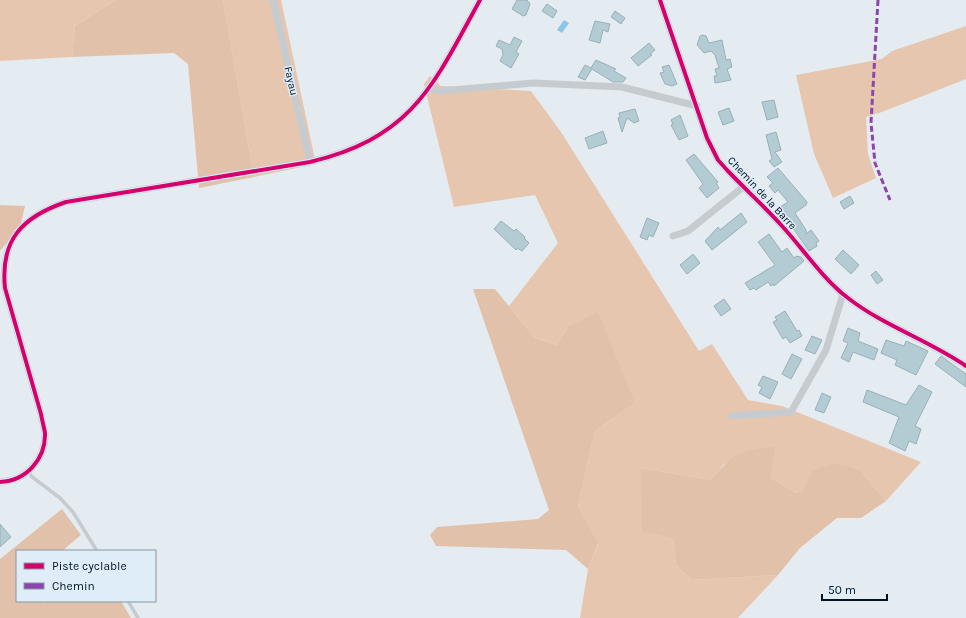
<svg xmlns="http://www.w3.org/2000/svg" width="966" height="618" viewBox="0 0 966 618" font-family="Karla,sans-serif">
<rect width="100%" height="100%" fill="#e4ecf1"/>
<!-- green -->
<g fill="#e7c6af">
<polygon points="0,0 116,0 75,26 72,57 0,61"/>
<polygon points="223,0 281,0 316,164 254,177"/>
<polygon points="966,26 966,79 882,112 866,117 868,154 876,178 833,198 814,154 796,75 882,59 892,51"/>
<polygon points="430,76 441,86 531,91 561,132 699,351 712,344 748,400 782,406 921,462 886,501 860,470 813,471 802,491 796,493 771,478 774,446 724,464 711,480 641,468 673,538 676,565 691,580 778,575 738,618 580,618 588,569 598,544 578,506 595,431 635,403 568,327 556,345 535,338 509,306 558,243 535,195 454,207 424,84"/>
</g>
<!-- forest -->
<g fill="#e2c1aa">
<polygon points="116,0 223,0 254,177 199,188 188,64 174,53 72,57 75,26"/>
<polygon points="0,205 25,206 20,227 0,251"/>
<polygon points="473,289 495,289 535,338 556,345 568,327 598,312 635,403 595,431 578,506 598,543 588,569 566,550 436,546 430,535 437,527 538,519 549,510"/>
<path d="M775,446L771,478L796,493L802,491L812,471L833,463L860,470L886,501L861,518H837L800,548L778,575L691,580L676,565L673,538L642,531L641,468L711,480C734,452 739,452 775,446Z"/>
<polygon points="62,509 81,535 62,551 17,551 17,601 43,601 44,603 47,601 121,601 131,618 0,618 0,559"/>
</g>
<!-- water -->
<polygon fill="#8dc6e7" points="564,20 569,23 562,33 557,30"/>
<!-- building -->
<g fill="#b3cbd2" stroke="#97b1b8">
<polygon points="517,0 527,0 530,4 526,15 523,16 512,9"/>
<polygon points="547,4 557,11 553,18 542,11"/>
<polygon points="615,11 625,18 621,24 611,17"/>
<polygon points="595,21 610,24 608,32 603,30 600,43 589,40"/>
<polygon points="703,35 706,36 709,43 722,40 726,60 730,59 732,67 727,69 731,80 715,83 714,76 717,76 715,69 719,68 715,55 711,51 704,53 697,45 700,36"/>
<polygon points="514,37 522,41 516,52 519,54 511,68 500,61 503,55 502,49 496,46 499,40 510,45"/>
<polygon points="649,43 655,50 650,54 652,55 638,66 631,58"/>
<polygon points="596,60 616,69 614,71 626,78 623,82 613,82 592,69 585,80 578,77 585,65 591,68"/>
<polygon points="669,65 677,84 672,86 665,84 660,73 664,72 662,67"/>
<polygon points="774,100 778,117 767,120 762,102"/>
<polygon points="729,108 734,121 723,125 718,112"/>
<polygon points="635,109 639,121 634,123 627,118 622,132 618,118 620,117 619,113"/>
<polygon points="680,115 688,136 679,140 671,125 673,124 671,120"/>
<polygon points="603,131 607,143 589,149 585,138"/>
<polygon points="776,132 781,150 775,152 782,162 774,167 769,161 772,159 766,135"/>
<polygon points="694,154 718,182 716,183 719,188 707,198 699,188 703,184 686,160"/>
<polygon points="778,168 807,202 806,205 795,213 806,230 806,234 811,230 819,241 816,243 817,246 809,251 785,217 782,218 775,210 788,202 778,190 775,193 769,186 773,183 767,177"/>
<polygon points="850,196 854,203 844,209 840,202"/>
<polygon points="741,213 747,222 712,250 705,241 718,227 720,230"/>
<polygon points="647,218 659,223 653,237 649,235 647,240 640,237"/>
<polygon points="501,221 514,231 516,229 525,237 524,238 529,243 522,251 517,248 516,250 494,229"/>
<polygon points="769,234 782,252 787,248 794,258 796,256 801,257 804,261 774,286 774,284 771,286 768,282 756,290 754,288 750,290 745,283 775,265 758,242"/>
<polygon points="843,250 859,265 851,274 835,259"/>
<polygon points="693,254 700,263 687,274 680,265"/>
<polygon points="876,271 883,280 877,284 871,275"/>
<polygon points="724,299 731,309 721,316 714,306"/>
<polygon points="785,311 797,331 799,330 802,336 790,343 786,337 783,339 773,322 777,320 775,317"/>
<polygon points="848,328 860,333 858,341 878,349 874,360 853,352 849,362 841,358 848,343 843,341"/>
<polygon points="812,336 822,340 815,354 805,350"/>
<polygon points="886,340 904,346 906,341 928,351 916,375 895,365 897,360 881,353"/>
<polygon points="792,354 802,359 791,379 782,374"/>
<polygon points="941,356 966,374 966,387 935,364"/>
<polygon points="763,376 778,382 770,399 759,393 762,387 758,385"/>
<polygon points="919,385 932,392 915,426 921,429 916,444 909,441 905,451 889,443 899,417 863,402 867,390 906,405"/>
<polygon points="822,393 831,397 824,413 815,410"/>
<polygon points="0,524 11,537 0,547"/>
</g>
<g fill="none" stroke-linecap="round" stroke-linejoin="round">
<!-- lane -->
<g stroke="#c6cbcf" stroke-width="3.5">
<polyline points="29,471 31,476 60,498 73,512 97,551"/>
<polyline points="128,601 138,618"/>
</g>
<!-- street -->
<g stroke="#c6cbcf" stroke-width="7">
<polyline points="273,0 310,162"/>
<path d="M660,0L707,138L718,160L727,170C745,189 765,207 782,226C804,250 822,278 848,298C884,326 928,340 966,366"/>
<polyline points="430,88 440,91 533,83 622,87 697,106"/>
<polyline points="673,236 688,231 743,187"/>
<polyline points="732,416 791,412 826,350 843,294"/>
<path d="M0,482C26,481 46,459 45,433C44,427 42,420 41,414L5,288C0,240 22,217 66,202L310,162C413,137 433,86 480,0"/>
</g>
<!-- quiet -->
<polyline stroke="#8e44ad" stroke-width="3" stroke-dasharray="6 3" stroke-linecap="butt" points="878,0 871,123 875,163 890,200"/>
<!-- cycleway casing -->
<g stroke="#deedf7" stroke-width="6">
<g id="cycleway">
<path d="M660,0L707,138L718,160L727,170C745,189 765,207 782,226C804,250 822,278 848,298C884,326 928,340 966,366"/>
<path d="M0,482C26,481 46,459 45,433C44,427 42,420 41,414L5,288C0,240 22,217 66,202L310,162C413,137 433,86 480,0"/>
</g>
</g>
<!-- cycleway -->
<use href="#cycleway" stroke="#d6006c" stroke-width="4"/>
</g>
<g text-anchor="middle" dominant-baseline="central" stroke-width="3" stroke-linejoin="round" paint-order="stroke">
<!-- street labels -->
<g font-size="11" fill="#001320" stroke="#deedf7">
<text transform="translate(291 81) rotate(77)">Fayau</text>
<text transform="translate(762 193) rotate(47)">Chemin de la Barre</text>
</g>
</g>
<!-- legend -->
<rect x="16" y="550" width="140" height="52" fill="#deedf7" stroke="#8596a1"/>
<rect x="24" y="563" width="20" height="6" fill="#d6006c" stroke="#8596a1"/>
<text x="52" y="570" font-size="12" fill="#001320">Piste cyclable</text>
<rect x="24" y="583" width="20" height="6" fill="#8e44ad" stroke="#8596a1"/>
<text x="52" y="590" font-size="12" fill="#001320">Chemin</text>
<!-- scale -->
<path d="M822 594v6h65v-6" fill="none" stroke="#001320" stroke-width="2"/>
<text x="828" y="594" font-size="12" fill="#001320" stroke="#deedf7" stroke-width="3" paint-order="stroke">50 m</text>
</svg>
